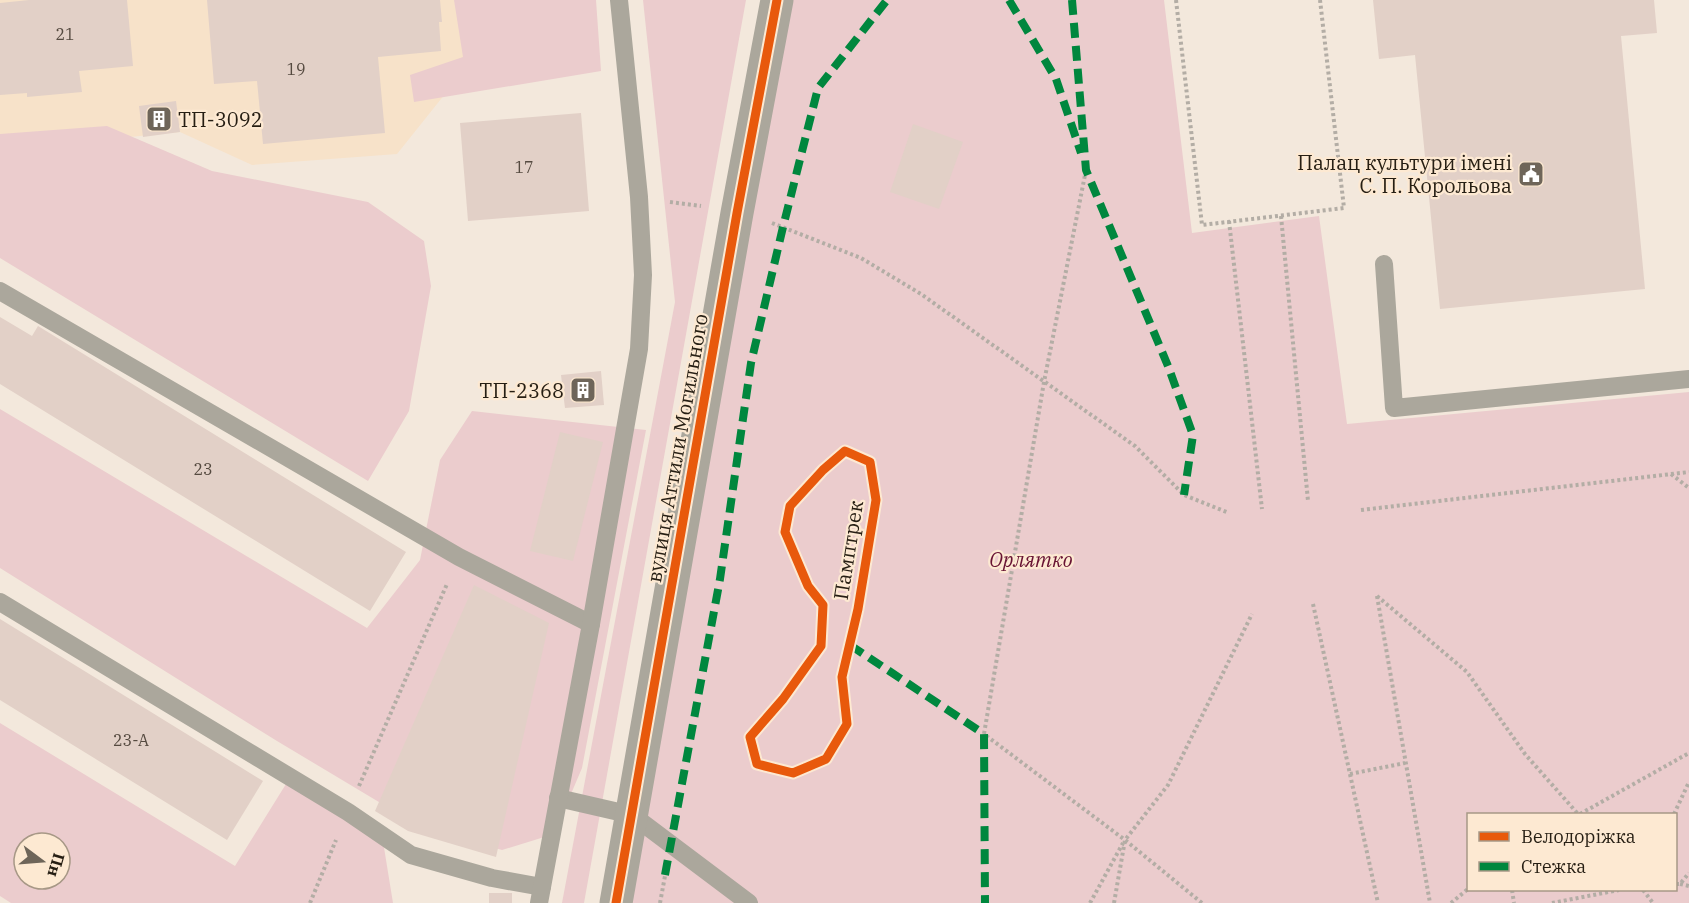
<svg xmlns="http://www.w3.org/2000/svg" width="1689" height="903" viewBox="0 0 1689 903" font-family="'IBM Plex Serif',serif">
<rect width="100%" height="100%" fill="#f3e8dc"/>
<!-- built -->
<polygon fill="#f7e2c9" points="0,0 467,0 473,59 397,154 252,165 180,132 0,150"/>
<!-- green -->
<g fill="#ebcccd" fill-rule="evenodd">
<polygon points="454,0 596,0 601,71 414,102 410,75 463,57"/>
<polygon points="643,0 746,0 584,903 562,903 675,302"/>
<path d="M784,0H1164L1192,233L1319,216L1347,424L1689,392V903H621ZM1468,814H1676V890H1468Z"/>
<polygon points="107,126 212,171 368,202 424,241 431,286 409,411 368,481 0,258 0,134"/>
<polygon points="0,409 367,628 420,560 440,460 472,411 646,430 582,768 554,834 502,850 419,826 277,741 0,568"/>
<path d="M0,723L235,866L286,784L381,829L393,903H11L0,896ZM24,843H60V879H24Z"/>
</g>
<!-- building -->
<g fill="#e2d0c7">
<polygon points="29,0 127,0 133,66 79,71 82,92 27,97 27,93 0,95 0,3"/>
<polygon points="207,0 440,0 442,22 439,22 441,51 378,57 385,133 263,144 257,81 214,84"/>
<polygon points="1373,0 1654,0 1657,33 1621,36 1645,289 1440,309 1415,55 1379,59"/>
<polygon points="176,101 180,132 143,137 139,106"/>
<polygon points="581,113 589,211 468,221 460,123"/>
<polygon points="913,124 963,142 939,209 890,192"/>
<polygon points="0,317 32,336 38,326 406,552 370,611 0,384"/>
<polygon points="601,371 604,405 565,408 561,375"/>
<polygon points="560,432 603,442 573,561 530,551"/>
<polygon points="474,585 549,623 496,857 408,831 375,811"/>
<polygon points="0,619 263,781 227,840 0,700"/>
<rect x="489" y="893" width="23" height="10"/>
</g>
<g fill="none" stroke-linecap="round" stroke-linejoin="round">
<!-- path -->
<g stroke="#b3ada5" stroke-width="4" stroke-dasharray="3 3" stroke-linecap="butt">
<polyline points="1176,0 1202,225 1344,208 1320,0"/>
<polyline points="1086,170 1044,382 984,734 1125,840 1202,903"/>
<polyline points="670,202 701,206"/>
<polyline points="1281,216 1308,501"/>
<polyline points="1229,221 1262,509"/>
<polyline points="772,223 861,258 921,294 1135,446 1184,495 1229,513"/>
<polyline points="1671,474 1689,488"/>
<polyline points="1361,510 1689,472"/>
<polyline points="1377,596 1430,903"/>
<polyline points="1377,596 1467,672 1525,754 1578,814"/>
<polyline points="1313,604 1378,903"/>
<polyline points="1350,774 1405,763"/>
<polyline points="359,786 447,584"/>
<polyline points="1580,814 1689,753"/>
<polyline points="1674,814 1689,782"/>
<polyline points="1676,884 1680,884 1689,873"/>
<polyline points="1680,884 1689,886"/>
<polyline points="1512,890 1514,903"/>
<polyline points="1643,890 1653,903"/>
<polyline points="310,903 336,840"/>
<polyline points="660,903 665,876"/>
<polyline points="1090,903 1123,843"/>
<polyline points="1114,903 1125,840 1168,785 1252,614"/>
<polyline points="1451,903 1468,889"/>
<polyline points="1552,903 1619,890"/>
</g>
<!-- service -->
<g stroke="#aba79c" stroke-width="18">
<polyline points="1384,264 1394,408 1689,379"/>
<polyline points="0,291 459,557 591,624"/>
<polyline points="0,602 348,812 411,855 492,878 542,887"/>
<polyline points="558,798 632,815 749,903"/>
<polyline points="539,903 591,624 639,349 643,275 639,197 619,0"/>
</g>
<!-- minor -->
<polyline stroke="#aba79c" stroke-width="33" points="616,903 737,213 777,0"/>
<!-- quiet -->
<g stroke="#00873e" stroke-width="8" stroke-dasharray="15 8" stroke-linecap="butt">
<polyline points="1009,0 1056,79 1081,153"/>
<polyline points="1072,0 1086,170 1168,366 1193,435 1184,495"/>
<polyline points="850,645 984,734 985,903"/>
<polyline points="665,875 720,579 751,363 783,227 818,88 887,0"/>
</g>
<!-- cycleway casing -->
<g stroke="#fde9d2" stroke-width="13">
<g id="cycleway">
<polygon points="845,451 870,462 876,500 858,609 842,677 847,724 826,759 793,773 757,764 750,737 783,699 821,646 823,605 808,586 785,532 790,506 823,470"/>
<polyline points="616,903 737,213 777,0"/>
</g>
</g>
<!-- cycleway -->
<use href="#cycleway" stroke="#e8590c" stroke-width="9"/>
</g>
<!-- icons -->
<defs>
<g id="building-square" transform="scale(1.35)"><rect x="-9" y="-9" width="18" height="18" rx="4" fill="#6e6559" stroke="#fde9d2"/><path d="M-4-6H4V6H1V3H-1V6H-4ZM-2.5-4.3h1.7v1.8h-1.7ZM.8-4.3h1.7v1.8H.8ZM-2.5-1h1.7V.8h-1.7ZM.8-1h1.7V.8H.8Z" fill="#fff"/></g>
<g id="civic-square" transform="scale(1.35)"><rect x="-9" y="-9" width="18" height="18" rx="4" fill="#6e6559" stroke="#fde9d2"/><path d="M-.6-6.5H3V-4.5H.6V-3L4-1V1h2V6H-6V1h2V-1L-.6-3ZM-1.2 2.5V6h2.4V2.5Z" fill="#fff"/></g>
</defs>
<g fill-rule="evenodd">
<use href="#building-square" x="159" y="119"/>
<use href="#civic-square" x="1531" y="174"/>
<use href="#building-square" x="583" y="390"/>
</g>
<g text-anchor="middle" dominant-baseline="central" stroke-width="4.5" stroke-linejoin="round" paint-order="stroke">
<!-- number labels -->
<g font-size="16" fill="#554a40">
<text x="65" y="34">21</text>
<text x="296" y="69">19</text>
<text x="524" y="167">17</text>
<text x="203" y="469">23</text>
<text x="131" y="740">23-А</text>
</g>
<!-- poi labels -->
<g font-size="20" fill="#261e13" stroke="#fde9d2" text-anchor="end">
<text x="178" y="119" text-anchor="start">ТП-3092</text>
<text x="1512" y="162">Палац культури імені<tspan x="1512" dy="23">С. П. Корольова</tspan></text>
<text x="564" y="390">ТП-2368</text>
</g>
<!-- street labels -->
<g font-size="20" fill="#261e13" stroke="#fde9d2">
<text transform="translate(677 448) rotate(-80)">вулиця Аттили Могильного</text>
<text transform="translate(848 550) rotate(-81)">Памптрек</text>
</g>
<!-- park labels -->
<g font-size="20" font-style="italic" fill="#681333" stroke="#fde9d2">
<text x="1031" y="559">Орлятко</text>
</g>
</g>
<!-- legend -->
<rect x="1467" y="813" width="210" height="78" fill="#fde9d2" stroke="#a79886" stroke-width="1.5"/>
<rect x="1479" y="832" width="30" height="9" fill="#e8590c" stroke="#a79886" stroke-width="1.5"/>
<text x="1521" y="843" font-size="18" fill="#261e13">Велодоріжка</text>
<rect x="1479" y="862" width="30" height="9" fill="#00873e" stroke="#a79886" stroke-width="1.5"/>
<text x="1521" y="873" font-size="18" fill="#261e13">Стежка</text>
<!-- north arrow -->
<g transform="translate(42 861) rotate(106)"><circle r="28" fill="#fde9d2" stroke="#a79886" stroke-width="1.5"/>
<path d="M0-4.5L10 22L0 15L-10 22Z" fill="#6e6559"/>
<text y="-9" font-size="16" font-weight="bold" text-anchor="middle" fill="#261e13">Пн</text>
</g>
</svg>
